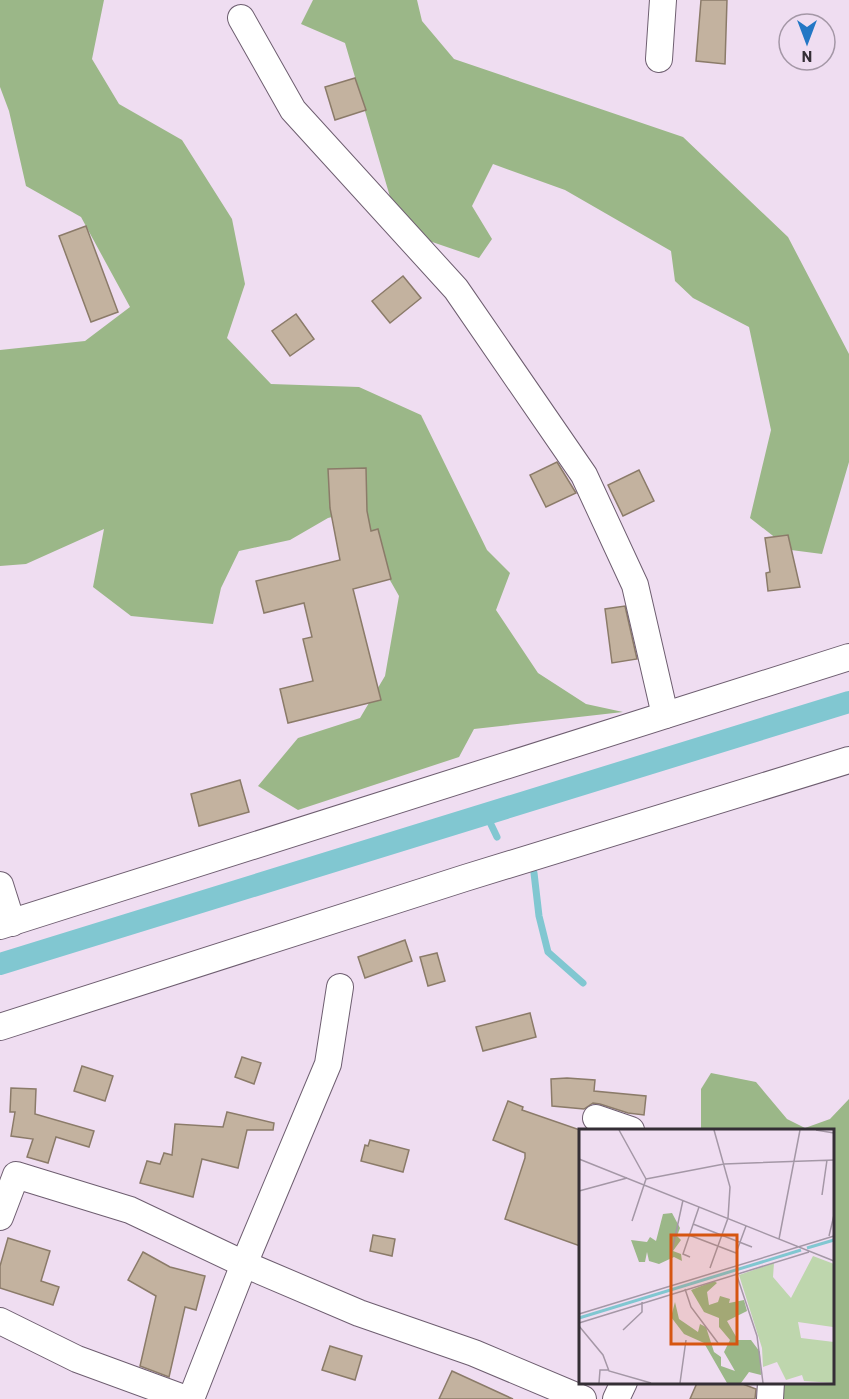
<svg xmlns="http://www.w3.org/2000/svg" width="849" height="1399" viewBox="0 0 849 1399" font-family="Barlow,sans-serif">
<rect width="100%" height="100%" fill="#efddf1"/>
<!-- forest -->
<g fill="#9bb788">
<polygon points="0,0 104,0 92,59 119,104 182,140 232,219 245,284 227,338 271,384 359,387 421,415 487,550 510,573 496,610 538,673 586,704 623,712 474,729 459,757 298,810 258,786 298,738 360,718 385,676 399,596 375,554 360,510 328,518 290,540 239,551 221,588 213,624 131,616 93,587 104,529 26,564 0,566 0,350 85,341 130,307 81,217 26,186 9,111 0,87"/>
<polygon points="313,0 417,0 422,21 454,59 683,137 788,237 849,354 849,462 822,554 791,550 750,518 771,430 749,327 693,298 675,281 671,251 565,190 493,164 472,206 492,239 479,258 400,231 345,43 301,24"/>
<polygon points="711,1073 756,1082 787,1119 805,1128 830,1119 849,1099 849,1399 765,1399 761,1383 832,1382 832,1130 701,1130 701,1089"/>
</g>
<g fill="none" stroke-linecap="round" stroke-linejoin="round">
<!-- stream -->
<g stroke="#81c7d1" stroke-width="7">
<polyline points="486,814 497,837"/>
<polyline points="534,873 539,916 548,952 583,983"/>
</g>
<!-- canal -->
<polyline stroke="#81c7d1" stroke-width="22" points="0,964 849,702"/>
</g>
<!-- building -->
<g fill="#c3b29f" stroke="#8b7b69" stroke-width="1.5">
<polygon points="701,0 727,0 725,64 696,61"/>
<polygon points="355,78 366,110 335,120 325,87"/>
<polygon points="86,226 118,312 91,322 59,236"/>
<polygon points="403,276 421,298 390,323 372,301"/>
<polygon points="296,314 314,339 290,356 272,331"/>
<polygon points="557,462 576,493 546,507 530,475"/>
<polygon points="366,468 367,511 371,531 378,529 391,579 353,589 381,700 288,723 280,689 313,681 303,639 312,637 304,603 264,613 256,581 340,560 330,508 328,469"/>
<polygon points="639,470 654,501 623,516 608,485"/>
<polygon points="788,535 800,587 768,591 766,573 770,572 765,538"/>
<polygon points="625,606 637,659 612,663 605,609"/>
<polygon points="240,780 249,812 199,826 191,794"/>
<polygon points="405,940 412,961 365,978 358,957"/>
<polygon points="437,953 445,981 428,986 420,957"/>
<polygon points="530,1013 536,1037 483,1051 476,1027"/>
<polygon points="242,1057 261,1063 254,1084 235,1077"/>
<polygon points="82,1066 113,1076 105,1101 74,1091"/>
<polygon points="567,1078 595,1080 594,1091 646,1096 644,1115 628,1113 600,1104 593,1103 584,1109 552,1106 551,1079"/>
<polygon points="11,1088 36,1089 35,1114 94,1131 89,1147 56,1137 48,1163 27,1157 33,1139 11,1136 15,1112 10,1112"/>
<polygon points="508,1101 523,1107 522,1110 580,1130 580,1246 505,1219 525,1158 525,1153 493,1140"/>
<polygon points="227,1112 274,1123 273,1130 247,1130 238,1168 202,1159 193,1197 140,1183 147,1161 160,1164 164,1153 172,1155 175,1124 223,1127"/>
<polygon points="370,1140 409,1150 403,1172 361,1161 365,1145 368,1146"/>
<polygon points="373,1235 395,1239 392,1256 370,1251"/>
<polygon points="8,1238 50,1251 41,1281 59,1287 53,1305 0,1288 0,1266"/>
<polygon points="143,1252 170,1267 205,1276 196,1310 185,1307 169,1377 140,1366 156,1296 128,1280"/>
<polygon points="330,1346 362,1356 355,1380 322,1370"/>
<polygon points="452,1371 513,1399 439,1399"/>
<polygon points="697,1383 740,1383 756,1389 755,1399 690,1399"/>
</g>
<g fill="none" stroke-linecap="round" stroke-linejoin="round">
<!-- street casing -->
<g stroke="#6e5e70" stroke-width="28">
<g id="street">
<polyline points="241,18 293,110 456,289 584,475 635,585 665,715"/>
<polyline points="659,59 663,0"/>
<polyline points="0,885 12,923"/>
<polyline points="0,926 849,657"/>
<polyline points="0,1027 465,878 849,760"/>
<polyline points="596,1118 631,1130"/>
<polyline points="0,1217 16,1175 130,1210 244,1264 359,1313 474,1353 583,1399"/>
<polyline points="0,1321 77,1359 186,1399"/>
<polyline points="191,1399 244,1264 328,1064 340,987"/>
<polyline points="616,1399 624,1382"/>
<polyline points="770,1399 771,1382"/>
</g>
</g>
<!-- street -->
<use href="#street" stroke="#fff" stroke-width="26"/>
</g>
<!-- overview -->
<g transform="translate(579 1129)">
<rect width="255" height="255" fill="#efddf1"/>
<path d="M234,127L255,135L254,198L219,193L222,209L255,213V254L225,252L223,246L207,251L198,233L184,238L183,219L160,146L195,134L194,148L212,169Z" fill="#bed6ad"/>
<path d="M93,84L101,99L98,107L102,111L94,122L102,125L103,132L95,128L80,135L70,132L68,123L66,133H60L52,111L68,113L71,108L77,112L84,85ZM135,152L138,154L128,163L130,176L139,173L141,167L151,170L150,174L165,171L168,182L148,192L159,211H172L181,223L182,246L170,243L162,254H148L125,214L105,205L92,188L96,173L100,190L119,203L121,195L127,198L135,223L142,228V237L156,242L145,223L151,211L140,198V189L125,183L112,161Z" fill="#9bb788"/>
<path fill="none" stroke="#81c7d1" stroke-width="3" d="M228,119L255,111M0,189L222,121"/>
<path fill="none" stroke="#a497a6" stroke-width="1.5" d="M40,1L67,50L53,92M237,1L255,4M0,30L255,132M67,50L145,35L255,31M0,62L48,49M243,66L248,31M114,95L173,118M110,106L157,124L167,97M250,107L255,86M200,110L221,1M93,122L104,71M111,128L104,125L120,78M131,139L149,89L151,58L135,1M157,144L178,207L184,254M106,160L112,178L139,214M0,185L255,107M0,194L230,123M0,197L24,226L30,242L72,254M44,201L63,183V173M20,254L21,241H29M101,254L107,211"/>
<path fill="#d65510" fill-opacity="0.15" stroke="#d65510" stroke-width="3" d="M92,106H158V215H92Z"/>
<rect width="255" height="255" fill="none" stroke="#342e35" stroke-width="3"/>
</g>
<!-- north arrow -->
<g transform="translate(807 42) rotate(180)"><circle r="28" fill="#efddf1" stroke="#a497a6" stroke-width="1.5"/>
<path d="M0-4.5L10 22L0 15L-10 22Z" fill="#2377c5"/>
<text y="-9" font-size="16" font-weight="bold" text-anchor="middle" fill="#342e35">N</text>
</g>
</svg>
